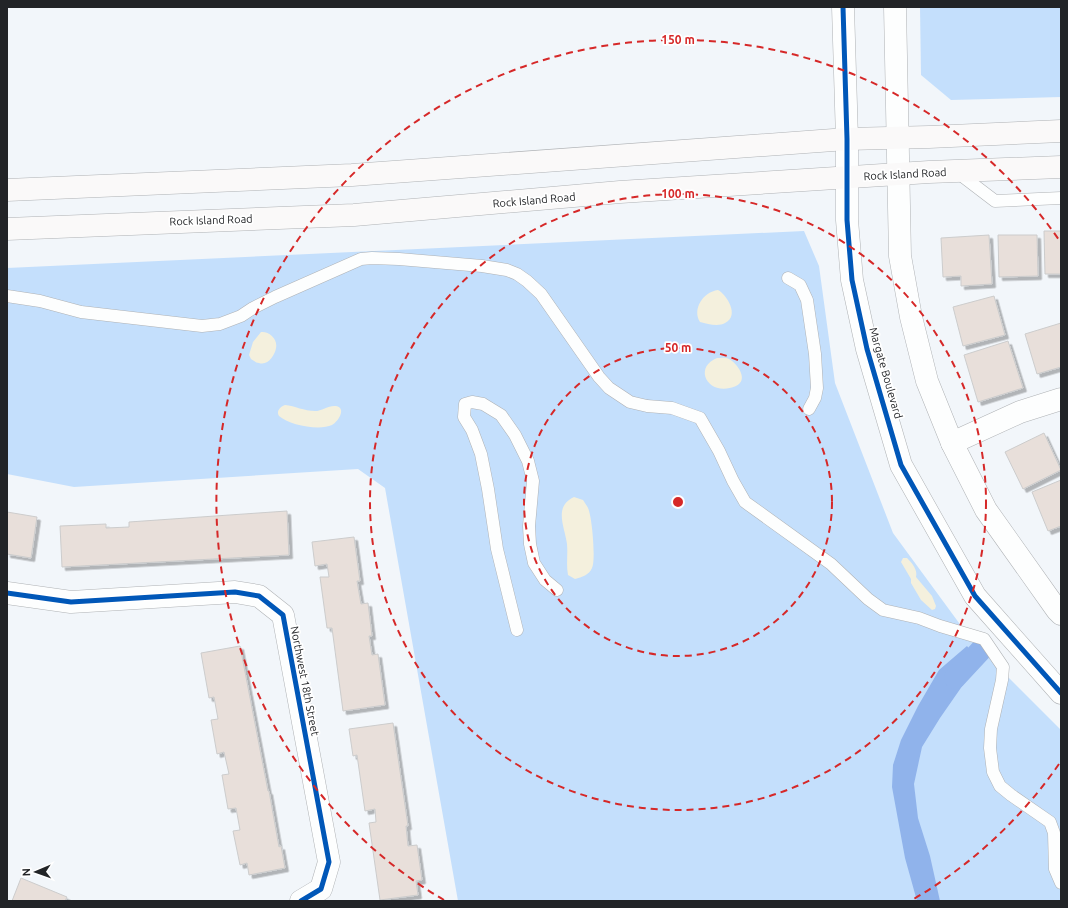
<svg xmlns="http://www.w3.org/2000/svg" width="1068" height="908" viewBox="0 0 1068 908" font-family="Ubuntu,sans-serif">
<defs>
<filter id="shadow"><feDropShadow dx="3.5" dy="3.5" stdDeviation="0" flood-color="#0004"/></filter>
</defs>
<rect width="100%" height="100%" fill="#f2f6fa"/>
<!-- green -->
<g fill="#c4dffc">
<polygon points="920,7 1061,7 1061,97 951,100 921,75"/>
<polygon points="804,231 819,266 835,383 893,533 973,642 1061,730 1061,901 458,901 385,488 358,469 74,487 7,474 7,268"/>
</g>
<!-- sand -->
<g fill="#f4f0dd">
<path d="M718,290C727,295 740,316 725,323C718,327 708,324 700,322C692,309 703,292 718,290Z"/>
<path d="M261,332C269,331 278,339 276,348C275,355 268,366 259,363C256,363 253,360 251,359L249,355L253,342Z"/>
<path d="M717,358C721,358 726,357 729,359C738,364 749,380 736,386C709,398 692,368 717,358Z"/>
<path d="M285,405C295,406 304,411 315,411C322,411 329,405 336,406C347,408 338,422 332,425C319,431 289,425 279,416C276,411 280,407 285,405Z"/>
<path d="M574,497L583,500C585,503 587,506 588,508C592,516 596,560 592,568C589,575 582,577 575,579L568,575C566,565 568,555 567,544C565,527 553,507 574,497Z"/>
<path d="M903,558H907C912,563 918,570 916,577L932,596L936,606L935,609L932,610L921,600L911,583V579L901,562Z"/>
</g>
<!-- water -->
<polygon fill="#90b3eb" points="967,646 981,664 965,682 940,718 922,747 914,784 918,818 930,856 940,901 917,901 905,858 892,787 893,765 901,740 918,706 939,670"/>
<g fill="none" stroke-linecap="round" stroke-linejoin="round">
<!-- canal -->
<polyline stroke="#90b3eb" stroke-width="22" points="955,678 981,650"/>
</g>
<!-- building -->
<g fill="#e8dfda" stroke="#ccc" filter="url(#shadow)">
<polygon points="1044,231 1061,231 1061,274 1045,274"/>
<polygon points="989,235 992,284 961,286 961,276 943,277 941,238"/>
<polygon points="998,235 1037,235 1038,276 999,277"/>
<polygon points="994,296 1005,335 963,346 953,307"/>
<polygon points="1061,323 1061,367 1037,374 1025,334"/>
<polygon points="1008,341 1023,388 978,402 964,355"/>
<polygon points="1044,433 1061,470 1023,489 1005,452"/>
<polygon points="1061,480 1061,526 1048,531 1032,492"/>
<polygon points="287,511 289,555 62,567 60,526 106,524 106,528 129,527 129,522"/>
<polygon points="7,512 37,517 31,558 7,554"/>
<polygon points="354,537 360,581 357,581 361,604 368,603 372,636 369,636 372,655 378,654 385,705 343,711 332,628 327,628 320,577 329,577 327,564 315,566 312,542"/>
<polygon points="240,646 268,791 269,791 279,847 281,846 285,868 249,875 247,863 240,865 233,831 240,830 236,808 228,809 222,775 229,774 224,752 217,754 211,720 218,719 214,697 209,698 201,653"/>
<polygon points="393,723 408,826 406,826 408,846 417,845 422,880 416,881 418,895 380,900 369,823 376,822 375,809 365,811 357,755 353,756 349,729"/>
<polygon points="21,878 67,897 65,901 12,901"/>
</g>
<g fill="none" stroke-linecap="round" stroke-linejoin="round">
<!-- service casing -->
<g stroke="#afb2b5" stroke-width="13">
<g id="service">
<polyline points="957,172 995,201 1061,198"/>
<polyline points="788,278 800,285 807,300 815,354 817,388 815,398 809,409"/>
<polyline points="7,296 40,301 81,312 202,326 220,324 241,316 253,308 275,297 361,259 372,258 399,259 482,266 507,270 517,274 527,281 541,294 599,377 609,388 630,402 647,406 672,408 700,418 719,451 733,481 745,502 831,564 868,599 883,610 919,618 940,626 984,639 1003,667 1002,680 991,729 990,748 993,772 1000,786 1011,795 1050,822 1054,833 1055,869 1061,883"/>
<polyline points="517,630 497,549 488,489 481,454 472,430 464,417 465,404 472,402 483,404 501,415 515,435 528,461 533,481 529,526 530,544 534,563 545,580 557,590"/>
</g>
</g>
<!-- minor casing -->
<g stroke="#afb2b5" stroke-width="23">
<g id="minor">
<polyline points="952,443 1020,412 1061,399"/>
<polyline points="7,593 71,602 235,592 259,596 283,615 329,862 321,889 301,901"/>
</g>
</g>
<!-- tertiary casing -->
<g stroke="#afb2b5" stroke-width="23">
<g id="tertiary">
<polyline points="843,7 847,139 847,220 852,280 867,349 901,465 975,596 1061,693"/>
<polyline points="895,7 900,256 911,317 927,381 952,443 986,510 1057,610 1061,614"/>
</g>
</g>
<!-- secondary casing -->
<g stroke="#afb2b5" stroke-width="23">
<g id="secondary">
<polyline points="7,190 352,175 847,139 929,137 1061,131"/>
<polyline points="7,229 354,215 620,192 929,172 1061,167"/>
</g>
</g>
<!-- service -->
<use href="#service" stroke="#fdfefe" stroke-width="12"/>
<!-- minor -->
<use href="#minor" stroke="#fdfefe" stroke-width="22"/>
<!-- tertiary -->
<use href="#tertiary" stroke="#fdfefe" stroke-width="22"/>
<!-- secondary -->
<use href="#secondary" stroke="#faf9f9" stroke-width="22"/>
<!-- cycleway casing -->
<g stroke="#fff" stroke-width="8">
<g id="cycleway">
<polyline points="843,7 847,139 847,220 852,280 867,349 901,465 975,596 1061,693"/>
<polyline points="7,593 71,602 235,592 259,596 283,615 329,862 321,889 301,901"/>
</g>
</g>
<!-- cycleway -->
<use href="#cycleway" stroke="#0057b8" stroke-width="5"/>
</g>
<!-- distance rings -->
<g fill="none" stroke="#d62828" stroke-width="2" stroke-dasharray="7 5">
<circle cx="678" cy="502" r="154"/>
<circle cx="678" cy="502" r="308"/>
<path d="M1059 764A462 462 0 0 1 912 900M444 900A462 462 0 1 1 1059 240"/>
</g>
<g text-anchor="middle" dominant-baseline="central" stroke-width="3.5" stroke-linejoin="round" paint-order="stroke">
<!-- street labels -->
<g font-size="11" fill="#222427" stroke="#fff">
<text transform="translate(905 174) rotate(-3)">Rock Island Road</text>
<text transform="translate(534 200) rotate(-5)">Rock Island Road</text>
<text transform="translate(211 220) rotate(-2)">Rock Island Road</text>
<text transform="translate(886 373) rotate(74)">Margate Boulevard</text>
<text transform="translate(305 681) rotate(79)">Northwest 18th Street</text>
</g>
</g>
<circle cx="678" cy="502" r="6" fill="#d62828" stroke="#fff" stroke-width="2"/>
<g font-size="12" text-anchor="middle" font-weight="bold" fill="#d62828" stroke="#fff" stroke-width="3.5" stroke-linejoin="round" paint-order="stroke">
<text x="678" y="44">150 m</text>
<text x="678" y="198">100 m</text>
<text x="678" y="352">50 m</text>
</g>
<!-- border -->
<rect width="1068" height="908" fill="none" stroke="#222427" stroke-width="16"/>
<!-- north arrow -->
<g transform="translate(36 872) rotate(268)" stroke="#ffffff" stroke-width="3" paint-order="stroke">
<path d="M0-3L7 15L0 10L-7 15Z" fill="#222427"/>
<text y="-6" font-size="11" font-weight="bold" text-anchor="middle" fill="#222427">N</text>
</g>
</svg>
